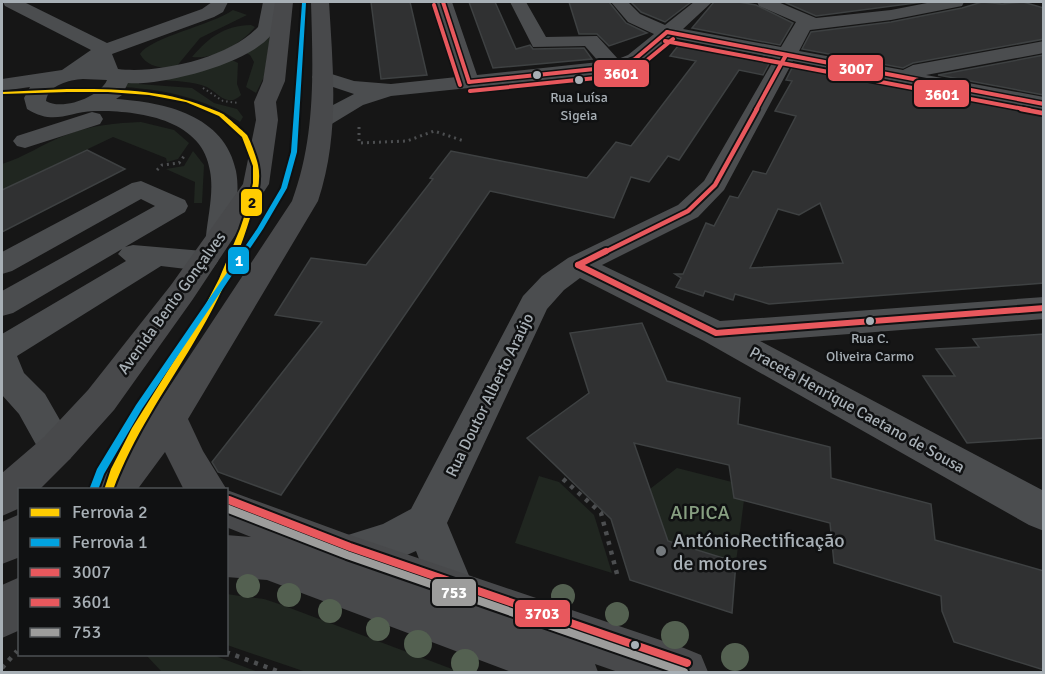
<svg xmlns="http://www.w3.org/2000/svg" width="1045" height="674" viewBox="0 0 1045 674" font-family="Signika,sans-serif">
<rect width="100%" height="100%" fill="#161616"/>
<!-- green -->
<g fill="#202620">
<path d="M233,10L247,15L200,38L176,67C162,69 147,67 140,54C151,37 212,25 233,10Z"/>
<path d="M251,25L255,27C242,43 214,60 192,57C209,37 224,26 251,25Z"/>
<polygon points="271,31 264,77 256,93 246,87 254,62 250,55 242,51"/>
<path d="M228,58L238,63L237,84L241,95C237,99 233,101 228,100C219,98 215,91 207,87C192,81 175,81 159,80Z"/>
<path d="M126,80H139V84L192,88L214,103L237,109L243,117L240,122C205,98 167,90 124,87Z"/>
<path d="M141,122L174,130L189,143L178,159L167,162L166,158L113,137L2,190V164C25,157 44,143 66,135C91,125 116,123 141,122Z"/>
<polygon points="193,151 204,165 202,203 194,203 195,182 166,169 184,166"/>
<polygon points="677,468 732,482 734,498 744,500 736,562 668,541 650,489"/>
<polygon points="539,476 559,482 594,515 612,573 515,543"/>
<polygon points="226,594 264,599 282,605 460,672 306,672 227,645"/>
<polygon points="146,655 213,655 258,672 162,672"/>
</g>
<!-- building -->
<g fill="#303132" stroke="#3e4142" stroke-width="1.5" fill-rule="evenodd">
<polygon points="371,2 410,2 427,75 381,79"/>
<polygon points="469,2 495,2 516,49 530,45 533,49 584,48 592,59 493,68"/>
<polygon points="569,2 609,2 626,23 647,33 609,46 597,34 579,34"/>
<polygon points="631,2 691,2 665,22 641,12"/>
<polygon points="714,2 739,2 756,5 793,23 780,45 692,28"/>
<polygon points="784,2 923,2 816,16"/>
<polygon points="982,2 1002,4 1023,2 1044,8 1044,39 913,63 903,68 802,49 811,32 891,22 962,8"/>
<polygon points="681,42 771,60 763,75 739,70 679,160 668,156 649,182 631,177 614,218 490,191 281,495 218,472 212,462 322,322 275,315 311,258 366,265 433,179 430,178 451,151 587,178 616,142 631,146 696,61 670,56"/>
<polygon points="1044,55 1044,95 938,75"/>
<path d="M794,64L1044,113V283L769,304L735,294L733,300L705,291L703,296L676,287L681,278L675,274H683L706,223L714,226L730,196L738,198L753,171L766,174L796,116L775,111L792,81L786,80ZM820,203L843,263L750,268L778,209L799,215Z"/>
<polygon points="87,150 125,169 2,232 2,190"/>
<polygon points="642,323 667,381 740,398 738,424 830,447 831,478 931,504 935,540 1044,571 1044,670 954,642 942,611 941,596 834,563 830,523 734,498 729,465 634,443 668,541 736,562 732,613 630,580 611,519 527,438 589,393 570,333"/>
<polygon points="1044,334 1044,438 967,443 923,376 955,376 936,349 979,347 973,339"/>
</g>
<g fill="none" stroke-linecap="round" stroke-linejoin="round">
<!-- path-far2 -->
<polyline stroke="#4c4e50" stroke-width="2" stroke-dasharray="1.5 3" stroke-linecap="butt" points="203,88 223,101 239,103"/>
<!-- path-far1 -->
<g stroke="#4c4e50" stroke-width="3" stroke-dasharray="2 4" stroke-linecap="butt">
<polyline points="359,127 359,143 407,141 434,131 464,141"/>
<polyline points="157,170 162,165 179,163 185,155"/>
</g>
<!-- path -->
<g stroke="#4c4e50" stroke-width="4.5" stroke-dasharray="4 6" stroke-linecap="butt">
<polyline points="563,479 601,513 617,574"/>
<polyline points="226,652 280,672"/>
<polyline points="2,668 17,651"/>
</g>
<!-- minor -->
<g fill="#4b4d4f" fill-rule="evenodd">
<path d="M3,2H24L107,43L202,9L212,2H228L223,12L214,17L112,54L118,69C158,74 229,58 258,27L263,2H279C279,10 279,21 275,29C259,62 162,86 128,83L122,95L116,99C164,102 225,115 236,171C240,192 235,215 234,236L230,242L220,245L210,242L206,236C208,215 214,192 210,171C203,119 138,110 94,111C67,112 55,126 27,109L24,98L30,87L2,91V79L62,70L91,50L5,6ZM83,79L107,80C100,97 62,111 46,101C48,85 69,80 83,79Z"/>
<polygon points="435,2 452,2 477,75 599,62 585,46 533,47 510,2 526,2 546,37 597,36 618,59 628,55 654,34 628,22 611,2 628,2 640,14 665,25 694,2 712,2 683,29 781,47 796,22 759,6 757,2 778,2 816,18 891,10 932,2 964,2 962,6 891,20 810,30 799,51 903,70 913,65 1044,41 1044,53 926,75 1044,97 1044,111 793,61 724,190 698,217 602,265 720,321 1044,297 1044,319 760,341 1044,491 1044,531 1029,525 704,341 580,278 564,290 547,309 447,523 475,590 469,606 453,612 437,606 416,551 391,562 347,576 332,570 325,555 332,540 383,524 411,509 523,296 542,276 568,258 678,205 704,181 775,58 672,38 642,63 614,73 391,96 363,105 330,125 314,125 311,120 314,115 354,94 315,81 312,77 315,73 322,71 354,81 391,84 457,77"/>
<polygon points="92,112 100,114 103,119 100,124 25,148 17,146 13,141 17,136"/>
<polygon points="141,181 185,200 188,206 185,212 125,247 133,245 203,251 213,254 218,261 213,268 203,271 161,266 17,356 24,373 45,394 76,448 70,459 57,464 44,459 19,414 2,395 2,334 126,261 118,254 122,249 13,313 2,316 2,291 155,206 141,199 12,271 2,274 2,252 132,183"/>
</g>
<!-- major -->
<g fill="#48494b" fill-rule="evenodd">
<polygon points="275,2 293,2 285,81 276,102 278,120 269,184 193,299 114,410 70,459 39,490 20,490 20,508 2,516 2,473 44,437 88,390 171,285 243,184 256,120 254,102 263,81"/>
<path d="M311,2H329C333,70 340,135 318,201L188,419L203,451L227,490L347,534L684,648L701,655L708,672H618L595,664L598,672H511L267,580L226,577V535L251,537L226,527V490H184L165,452L137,490H93L99,477L156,407L292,201C316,136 313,71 311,2Z"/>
<polygon points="20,514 20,557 2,564 2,522"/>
<polygon points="20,577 20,630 2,638 2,585"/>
</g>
<!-- bus-1-far2 casing -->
<g stroke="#101112" stroke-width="7">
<g id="bus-1-far2">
<polyline points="443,2 469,82"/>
<polyline points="667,32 1044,104"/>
<polyline points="469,82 614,67 635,59 667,32"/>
<polyline points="756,110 786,55"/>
</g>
</g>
<!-- bus-1-far1 casing -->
<g stroke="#101112" stroke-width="8">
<polyline id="bus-1-far1" points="603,253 688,211 715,185 757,109"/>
</g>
<!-- bus-1 casing -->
<g stroke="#101112" stroke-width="10">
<g id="bus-1">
<polyline points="578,265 716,333 1044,308"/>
<polyline points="578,265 606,251"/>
</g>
</g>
<!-- bus-2-far1 casing -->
<g stroke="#101112" stroke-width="7">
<g id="bus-2-far1">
<polyline points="434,5 460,85"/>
<polyline points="665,41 1029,110"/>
<polyline points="470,91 616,76 640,66 673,39"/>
</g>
</g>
<!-- bus-2 casing -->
<g stroke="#101112" stroke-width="8">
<polyline id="bus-2" points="1021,109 1042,113"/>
</g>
<!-- bus-3 casing -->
<g stroke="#101112" stroke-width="12">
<polyline id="bus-3" points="226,508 347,555 684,672"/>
</g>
<!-- bus-4 casing -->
<g stroke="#101112" stroke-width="12">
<polyline id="bus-4" points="229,500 350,547 687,663"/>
</g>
<!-- bus-1-far2 -->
<use href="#bus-1-far2" stroke="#e8585d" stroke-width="4"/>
<!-- bus-1-far1 -->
<use href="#bus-1-far1" stroke="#e8585d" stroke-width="4.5"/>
<!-- bus-1 -->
<use href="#bus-1" stroke="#e8585d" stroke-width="6"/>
<!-- bus-2-far1 -->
<use href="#bus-2-far1" stroke="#e8585d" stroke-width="4"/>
<!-- bus-2 -->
<use href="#bus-2" stroke="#e8585d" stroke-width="4.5"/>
<!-- bus-3 -->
<use href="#bus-3" stroke="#9d9d9c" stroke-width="8"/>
<!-- bus-4 -->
<use href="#bus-4" stroke="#e8585d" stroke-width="8"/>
<!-- rail-1 casing -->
<g stroke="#101112" stroke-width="4">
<path id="rail-1" d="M67,89C114,89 162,89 206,107C211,109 218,111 223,114C228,118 243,131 247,135C250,140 257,159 258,165C262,182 255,203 250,218C237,261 217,304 194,342C165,391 133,436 113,490H104L111,469L132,428L189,337L219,279L240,229L248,205L253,183V166L242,137L219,116L186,102L149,95L108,92H67L2,94V92Z"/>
</g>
<!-- rail-2 casing -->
<g stroke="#101112" stroke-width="4">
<polygon id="rail-2" points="304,2 306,3 297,152 287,188 263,229 142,409 104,474 98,490 89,490 97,469 136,405 257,229 281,188 291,152 302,3"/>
</g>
<!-- rail-1 -->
<use href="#rail-1" fill="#ffcc01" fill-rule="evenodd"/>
<!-- rail-2 -->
<use href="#rail-2" fill="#01a3e1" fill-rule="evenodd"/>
</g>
<!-- trees -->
<g fill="#546151">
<circle cx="248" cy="586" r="12"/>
<circle cx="289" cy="595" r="12"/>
<circle cx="563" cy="596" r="12"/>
<circle cx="330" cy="611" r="12"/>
<circle cx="617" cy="614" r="12"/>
<circle cx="378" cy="629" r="12"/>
<circle cx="675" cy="635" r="14"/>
<circle cx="418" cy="644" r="14"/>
<circle cx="735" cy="657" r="14"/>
<circle cx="465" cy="663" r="14"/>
</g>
<!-- markers -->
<g fill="#a8b0b6" stroke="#101112" stroke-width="2">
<circle cx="537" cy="75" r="5"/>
<circle cx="579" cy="80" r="5"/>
<circle cx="870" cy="321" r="5"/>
<circle cx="635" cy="645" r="5"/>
</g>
<circle fill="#757a7e" stroke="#101112" stroke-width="2" cx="661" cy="551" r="6"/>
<g text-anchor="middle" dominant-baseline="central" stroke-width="5" stroke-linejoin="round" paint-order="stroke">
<!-- bus labels -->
<g font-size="14" fill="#a8b0b6" stroke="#101112">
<text x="579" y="97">Rua Luísa<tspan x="579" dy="18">Sigeia</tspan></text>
<text x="870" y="338">Rua C.<tspan x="870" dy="18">Oliveira Carmo</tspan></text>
</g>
<!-- street labels -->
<g font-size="16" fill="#a8b0b6" stroke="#101112">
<text transform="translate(172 303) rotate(-54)">Avenida Bento Gonçalves</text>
<text transform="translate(490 395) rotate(-64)">Rua Doutor Alberto Araújo</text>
<text transform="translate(857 410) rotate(29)">Praceta Henrique Caetano de Sousa</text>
</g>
<!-- near-park labels -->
<g font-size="20" fill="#879f81" stroke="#101112">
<text x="700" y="512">AIPICA</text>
</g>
<!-- near-poi labels -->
<g font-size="20" fill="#a8b0b6" stroke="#101112" text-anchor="start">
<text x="673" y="540">AntónioRectificação<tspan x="673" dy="23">de motores</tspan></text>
</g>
</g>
<g stroke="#101112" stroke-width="2">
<rect x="827" y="54" width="57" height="28" rx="6" fill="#e8585d"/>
<rect x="593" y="59" width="57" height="29" rx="6" fill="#e8585d"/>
<rect x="913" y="79" width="57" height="29" rx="6" fill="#e8585d"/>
<rect x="240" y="188" width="23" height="29" rx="6" fill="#ffcc01"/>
<rect x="227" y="246" width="23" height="29" rx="6" fill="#01a3e1"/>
<rect x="431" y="578" width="46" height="29" rx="6" fill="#9d9d9c"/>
<rect x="514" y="599" width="57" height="29" rx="6" fill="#e8585d"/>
</g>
<g font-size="16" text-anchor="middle" font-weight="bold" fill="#fff">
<text x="856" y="74">3007</text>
<text x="621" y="79">3601</text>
<text x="942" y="100">3601</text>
<text x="239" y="266">1</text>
<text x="454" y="598">753</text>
<text x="542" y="619">3703</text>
</g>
<g font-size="16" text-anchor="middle" font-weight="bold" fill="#111">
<text x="252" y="208">2</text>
</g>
<!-- border -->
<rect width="1045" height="674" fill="none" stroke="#a8b0b6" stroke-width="6"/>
<!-- legend -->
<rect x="18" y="488" width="210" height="168" fill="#101112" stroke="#4d5154" stroke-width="1.5"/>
<rect x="30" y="508" width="30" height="9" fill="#ffcc01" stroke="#4d5154" stroke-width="1.5"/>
<text x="72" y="518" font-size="18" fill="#a8b0b6">Ferrovia 2</text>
<rect x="30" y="538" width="30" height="9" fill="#01a3e1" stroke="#4d5154" stroke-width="1.5"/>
<text x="72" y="548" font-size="18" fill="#a8b0b6">Ferrovia 1</text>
<rect x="30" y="568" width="30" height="9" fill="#e8585d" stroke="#4d5154" stroke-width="1.5"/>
<text x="72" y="578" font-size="18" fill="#a8b0b6">3007</text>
<rect x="30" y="598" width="30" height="9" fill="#e8585d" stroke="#4d5154" stroke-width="1.5"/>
<text x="72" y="608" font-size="18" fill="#a8b0b6">3601</text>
<rect x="30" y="628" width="30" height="9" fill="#9d9d9c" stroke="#4d5154" stroke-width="1.5"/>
<text x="72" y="638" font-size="18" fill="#a8b0b6">753</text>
</svg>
